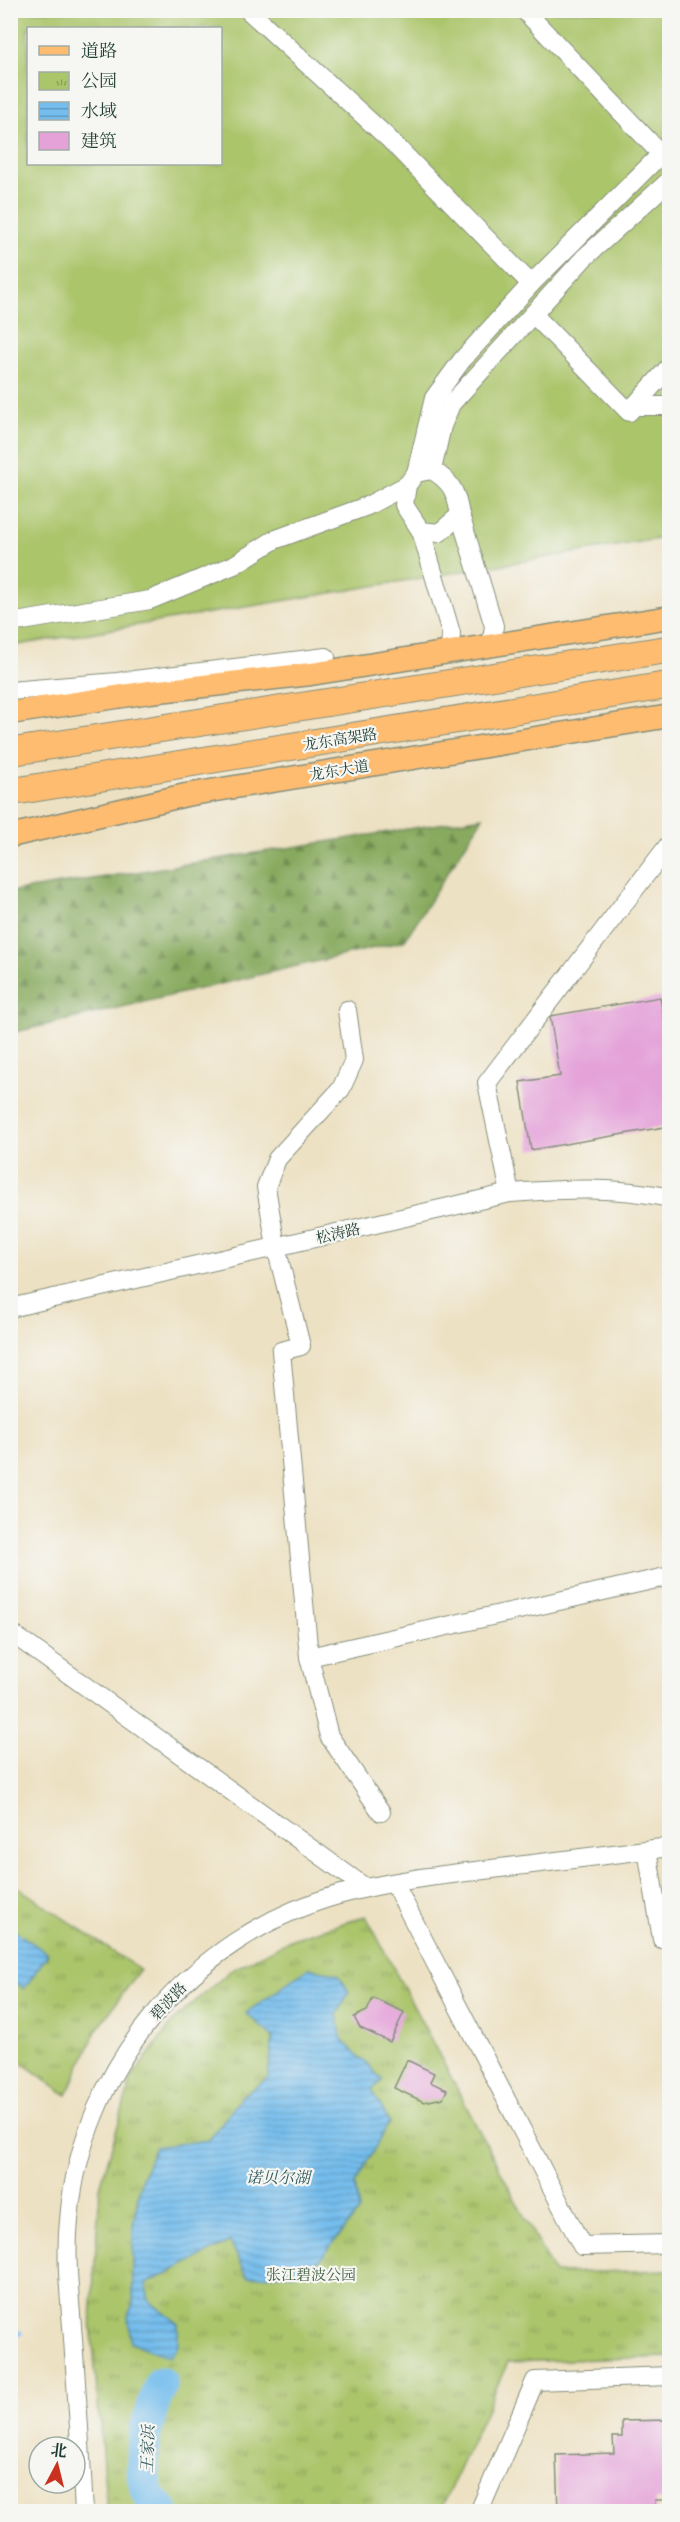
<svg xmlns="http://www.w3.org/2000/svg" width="680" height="2522" viewBox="0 0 680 2522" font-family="'Libre Caslon Text','Noto Serif SC',serif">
<defs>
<pattern id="forest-firs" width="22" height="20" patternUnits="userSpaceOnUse" patternTransform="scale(1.5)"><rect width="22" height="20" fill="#88aa5f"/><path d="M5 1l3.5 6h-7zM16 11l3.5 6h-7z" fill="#6f8c4f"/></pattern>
<pattern id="park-tufts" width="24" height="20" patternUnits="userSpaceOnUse" patternTransform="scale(1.5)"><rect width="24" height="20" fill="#abc56b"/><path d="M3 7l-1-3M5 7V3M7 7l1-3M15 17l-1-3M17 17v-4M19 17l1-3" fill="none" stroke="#8ba159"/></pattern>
<pattern id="water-rules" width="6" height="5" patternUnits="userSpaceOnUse" patternTransform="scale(1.5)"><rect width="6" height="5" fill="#75bded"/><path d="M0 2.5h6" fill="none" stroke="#5f9bc1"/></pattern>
</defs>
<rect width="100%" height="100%" fill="#f6f6f2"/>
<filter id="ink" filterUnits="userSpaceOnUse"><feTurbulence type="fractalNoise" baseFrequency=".0167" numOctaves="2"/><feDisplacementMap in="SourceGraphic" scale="12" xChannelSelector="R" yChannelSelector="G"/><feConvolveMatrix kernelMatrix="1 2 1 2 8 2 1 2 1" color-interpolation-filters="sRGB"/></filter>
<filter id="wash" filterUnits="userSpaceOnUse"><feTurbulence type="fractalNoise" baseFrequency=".008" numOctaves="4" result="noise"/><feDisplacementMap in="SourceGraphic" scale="24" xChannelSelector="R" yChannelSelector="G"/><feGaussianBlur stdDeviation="1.35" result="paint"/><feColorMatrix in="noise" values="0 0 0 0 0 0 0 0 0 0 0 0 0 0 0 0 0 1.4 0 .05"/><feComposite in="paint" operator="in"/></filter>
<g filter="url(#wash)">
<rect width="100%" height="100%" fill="#ede1c3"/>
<!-- green -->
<path fill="#abc56b" stroke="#658150" stroke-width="1.5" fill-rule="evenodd" d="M11,11H669V537L11,646ZM28,28H220V164H28Z"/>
<!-- forest -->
<polygon fill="url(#forest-firs)" stroke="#54744a" stroke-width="1.5" points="483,817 404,941 11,1033 11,892"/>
<!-- park -->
<g fill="url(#park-tufts)" stroke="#658150" stroke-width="1.5">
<polygon points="10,1882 140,1970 96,2031 67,2095 11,2055"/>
<polygon points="366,1916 554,2273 669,2270 669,2357 508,2362 440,2511 107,2512 91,2320 100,2187 132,2077 173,2021 230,1971 292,1939"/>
</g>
<!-- water -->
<g fill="url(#water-rules)" stroke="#4a7d90" stroke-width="1.5">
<polygon points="11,1928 48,1954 24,1989 11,1979"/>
<polygon points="309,1968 338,1974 349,1992 337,2014 342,2040 383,2080 372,2089 389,2122 355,2184 359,2211 310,2272 248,2277 230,2242 146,2284 149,2301 178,2323 178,2346 170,2357 131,2343 128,2316 133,2303 133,2225 141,2180 155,2147 209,2140 242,2096 268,2078 273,2037 246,2013"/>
</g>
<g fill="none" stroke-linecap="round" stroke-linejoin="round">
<!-- stream -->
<polyline stroke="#75bded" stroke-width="5" points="10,2333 20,2333"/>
<!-- river -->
<path stroke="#75bded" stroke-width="33" d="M161,2383C148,2416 137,2452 146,2489C148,2497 158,2505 163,2512"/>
</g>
<g id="blocks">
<!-- building -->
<g fill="#e4a2d9">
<polygon points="660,997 670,1051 670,1126 531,1150 520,1082 560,1076 550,1016"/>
<polygon points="373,1998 404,2012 390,2042 360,2028 354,2017 367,2011"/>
<polygon points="407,2060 434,2073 430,2082 447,2090 443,2098 424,2102 394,2088"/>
<polygon points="670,2420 670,2500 655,2500 656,2512 558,2512 556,2455 614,2453 613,2437 622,2437 622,2421"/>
</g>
</g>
</g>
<g filter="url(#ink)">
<use href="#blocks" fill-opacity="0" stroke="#868f7c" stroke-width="1.5"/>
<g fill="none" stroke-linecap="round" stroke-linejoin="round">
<!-- minor casing -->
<g stroke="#868f7c" stroke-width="20">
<g id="minor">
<polyline points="248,10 388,138 531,284"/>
<polyline points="524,10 661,154"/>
<polyline points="533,314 629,412 670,366"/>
<polyline points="633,406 670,406"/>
<polyline points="432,470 442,426 451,404 584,258 670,180"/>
<path d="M432,470C452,482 456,492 460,515L439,533L421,531L404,505L407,485L416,473Z"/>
<polyline points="416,473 434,398 462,360 531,284 670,145"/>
<polyline points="460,515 494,626 491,646"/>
<polyline points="421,531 451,633 450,652"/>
<polyline points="10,623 150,600 234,565 274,540 367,506 407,485"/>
<polyline points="10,691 117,682 326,657"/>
<polyline points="347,1010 354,1060 341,1089 277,1159 266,1187 276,1247 301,1346 281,1351 309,1657 670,1576"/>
<polyline points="510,1193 487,1083 670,843"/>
<path d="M10,1308L510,1193C564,1189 616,1186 670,1198"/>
<polyline points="10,1632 366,1888"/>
<polyline points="309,1657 329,1736 381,1812"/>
<polyline points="647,1850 662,1939 670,1941"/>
<polyline points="394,1883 582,2246 670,2244"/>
<path d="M84,2512C81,2454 77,2396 73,2339C70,2299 65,2259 69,2220C81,2069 191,1936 338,1895C388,1881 441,1875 492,1869C551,1862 610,1854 670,1847"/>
<polyline points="479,2512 535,2381 670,2376"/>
</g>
</g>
<!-- major casing -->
<g stroke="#868f7c" stroke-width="25">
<g id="major">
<polyline points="10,713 150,692 311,674 670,617"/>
<polyline points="10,836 186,795 670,716"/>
</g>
</g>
<!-- highway casing -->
<g stroke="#868f7c" stroke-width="29">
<g id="highway">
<polyline points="10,752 670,649"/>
<polyline points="10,792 670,685"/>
</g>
</g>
<!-- minor -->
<use href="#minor" stroke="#fff" stroke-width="18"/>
<!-- major -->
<use href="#major" stroke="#febc70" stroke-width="22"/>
<!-- highway -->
<use href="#highway" stroke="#febc70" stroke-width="27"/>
</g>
</g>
<g text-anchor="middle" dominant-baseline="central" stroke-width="4.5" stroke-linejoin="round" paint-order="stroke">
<!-- street labels -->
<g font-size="15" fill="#1f3d34" stroke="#f6f6f2">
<text transform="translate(340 739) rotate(-9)">龙东高架路</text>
<text transform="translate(339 770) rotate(-9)">龙东大道</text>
<text transform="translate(338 1233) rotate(-13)">松涛路</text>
<text transform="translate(168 2001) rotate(-47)">碧波路</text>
</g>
<!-- park labels -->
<g font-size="15" fill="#425f42" stroke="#f6f6f2">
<text x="311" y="2274">张江碧波公园</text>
</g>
<!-- water labels -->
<g font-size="16" font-style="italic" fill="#345d62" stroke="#f6f6f2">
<text x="278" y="2177">诺贝尔湖</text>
<text transform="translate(147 2449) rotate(-88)">王家浜</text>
</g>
</g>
<!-- margin -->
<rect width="680" height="2522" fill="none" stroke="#f6f6f2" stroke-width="36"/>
<!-- legend -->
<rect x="27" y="27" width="195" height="138" fill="#f6f6f2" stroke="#a0aca6" stroke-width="1.5"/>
<rect x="39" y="46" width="30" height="9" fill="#febc70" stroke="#a0aca6" stroke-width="1.5"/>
<text x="81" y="57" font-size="18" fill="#1f3d34">道路</text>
<rect x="39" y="72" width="30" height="18" fill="url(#park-tufts)" stroke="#a0aca6" stroke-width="1.5"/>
<text x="81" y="87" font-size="18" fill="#1f3d34">公园</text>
<rect x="39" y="102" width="30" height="18" fill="url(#water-rules)" stroke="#a0aca6" stroke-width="1.5"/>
<text x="81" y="117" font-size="18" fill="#1f3d34">水域</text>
<rect x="39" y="132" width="30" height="18" fill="#e4a2d9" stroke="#a0aca6" stroke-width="1.5"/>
<text x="81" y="147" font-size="18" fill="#1f3d34">建筑</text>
<!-- north arrow -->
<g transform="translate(57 2465) rotate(7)"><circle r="28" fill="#f6f6f2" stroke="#a0aca6" stroke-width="1.5"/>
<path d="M0-4.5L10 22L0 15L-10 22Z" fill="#c8321e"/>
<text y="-9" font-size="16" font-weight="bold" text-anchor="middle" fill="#1f3d34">北</text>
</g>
</svg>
